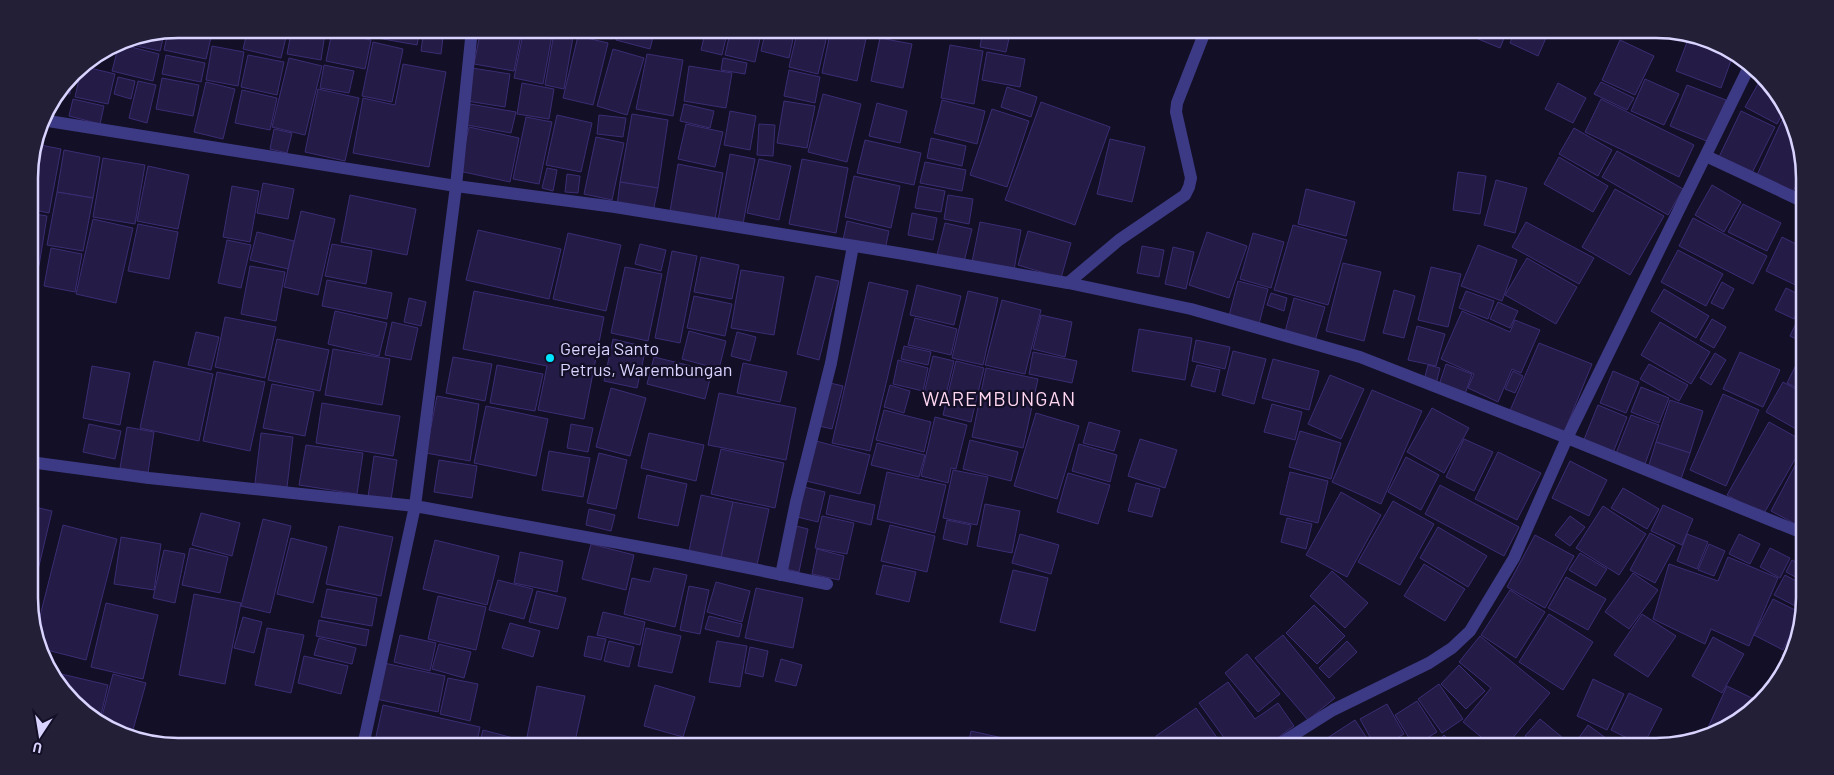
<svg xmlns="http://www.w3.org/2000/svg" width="1834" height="775" viewBox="0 0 1834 775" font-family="Barlow,sans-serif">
<rect width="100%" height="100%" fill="#130f26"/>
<!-- building -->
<g fill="#241b47" stroke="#3b2d73">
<polygon points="178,29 213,29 206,59 164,50 168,31"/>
<polygon points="248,29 288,29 281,58 243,49"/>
<polygon points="292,29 325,33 321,60 287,54"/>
<polygon points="319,29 350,29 349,34"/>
<polygon points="356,29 420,29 417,45 355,34"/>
<polygon points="424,29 444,29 441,54 421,51"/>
<polygon points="481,29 522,30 514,71 474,64"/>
<polygon points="524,29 552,35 543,84 514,78"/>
<polygon points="540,29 563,29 562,33"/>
<polygon points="568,29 614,29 612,39 568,30"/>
<polygon points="618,29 655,29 650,49 616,40"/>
<polygon points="706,29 728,29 722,55 701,50"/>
<polygon points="731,29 762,29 755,62 725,55"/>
<polygon points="766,29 795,29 789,58 761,51"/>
<polygon points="798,29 820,29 828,31 818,74 789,67"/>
<polygon points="831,29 868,29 857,81 822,73"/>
<polygon points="962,29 979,29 977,37 961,34"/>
<polygon points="983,29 1011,29 1006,52 980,47"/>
<polygon points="1429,29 1458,29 1456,37 1429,30"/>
<polygon points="1460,29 1508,29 1500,48 1459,31"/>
<polygon points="1516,29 1550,29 1538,56 1510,43"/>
<polygon points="165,31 160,51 118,42 121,40"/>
<polygon points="332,32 371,40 365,69 326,61"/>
<polygon points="554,33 573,37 564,89 545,85"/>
<polygon points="578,36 608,43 593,105 563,98"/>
<polygon points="1689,37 1733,55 1721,88 1676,71"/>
<polygon points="1699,37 1713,40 1720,45"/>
<polygon points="880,38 912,44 903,88 871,81"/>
<polygon points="1620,40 1654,56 1635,95 1602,80"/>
<polygon points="373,42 403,49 392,102 362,96"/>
<polygon points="115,44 113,52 104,51"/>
<polygon points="119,44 159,54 153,81 112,71"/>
<polygon points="950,45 983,51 974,104 941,98"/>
<polygon points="212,46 244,52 238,86 206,80"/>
<polygon points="613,49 644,58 627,115 597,106"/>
<polygon points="987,52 1025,59 1020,87 982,80"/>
<polygon points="647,54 683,60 673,116 636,109"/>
<polygon points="166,55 205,63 201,82 162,74"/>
<polygon points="248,55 284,62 277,95 241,87"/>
<polygon points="289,58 322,66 305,135 272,127"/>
<polygon points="723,58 747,63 745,74 721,70"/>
<polygon points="403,64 446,72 429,167 353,153 363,98 395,105"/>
<polygon points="324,65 354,71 349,93 320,88"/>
<polygon points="82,66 115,74 108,104 75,97"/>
<polygon points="689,66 732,73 726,108 684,101"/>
<polygon points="472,68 510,74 505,107 467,101"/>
<polygon points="789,70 820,77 815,103 784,96"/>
<polygon points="72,75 70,94 59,92"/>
<polygon points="118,77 135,81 131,99 114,94"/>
<polygon points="1762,77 1774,87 1784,111 1777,124 1745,107"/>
<polygon points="162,78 199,85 193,116 156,109"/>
<polygon points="1645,79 1679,94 1664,125 1631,111"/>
<polygon points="138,81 156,85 147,123 129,118"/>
<polygon points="206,82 235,89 223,139 194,132"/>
<polygon points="1601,82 1634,98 1627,110 1594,94"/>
<polygon points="522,83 554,89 549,119 517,114"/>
<polygon points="1558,83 1586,98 1573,123 1545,109"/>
<polygon points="1687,85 1726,100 1709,142 1670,126"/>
<polygon points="1007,87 1037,97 1031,117 1001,107"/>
<polygon points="318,89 359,98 345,161 305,152"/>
<polygon points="242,90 277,98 270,130 235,123"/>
<polygon points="823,94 861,104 847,162 808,152"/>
<polygon points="73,99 104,106 100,124 69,116"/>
<polygon points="1601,99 1694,145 1679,177 1585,132"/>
<polygon points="942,100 985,111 977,144 934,133"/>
<polygon points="784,101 815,106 807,148 777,143"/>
<polygon points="1041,102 1110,127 1075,225 1005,200"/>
<polygon points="877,103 907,111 900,143 869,136"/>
<polygon points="470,104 516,112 511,133 467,125"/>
<polygon points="684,104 714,111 710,128 680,121"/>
<polygon points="992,109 1029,121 1007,187 970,175"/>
<polygon points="730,111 756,116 750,150 724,145"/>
<polygon points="1741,111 1775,127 1751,175 1718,159"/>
<polygon points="632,114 668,120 658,188 620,182"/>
<polygon points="1785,114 1804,158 1804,167 1792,194 1756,177"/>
<polygon points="557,115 592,123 581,172 546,165"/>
<polygon points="599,115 626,118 623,137 597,134"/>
<polygon points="526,117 552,122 539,184 513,179"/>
<polygon points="686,124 723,132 715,167 678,159"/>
<polygon points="759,124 775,125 773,156 757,155"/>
<polygon points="469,127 519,138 510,182 459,171"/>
<polygon points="1574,128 1612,150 1598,176 1559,154"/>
<polygon points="274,129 292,133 287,153 270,149"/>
<polygon points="596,137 624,143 612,200 584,194"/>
<polygon points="931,138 966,146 962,166 927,158"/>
<polygon points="1110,139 1145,147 1132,202 1097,194"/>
<polygon points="865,140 921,153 914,185 857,173"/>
<polygon points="35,144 61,149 49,213 29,209 29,167"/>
<polygon points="64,150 100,157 93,198 57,192"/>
<polygon points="1617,151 1683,189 1668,215 1602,177"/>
<polygon points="730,154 755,159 743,224 718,220"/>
<polygon points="1559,157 1608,186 1593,212 1544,184"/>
<polygon points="103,158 145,165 135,224 93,217"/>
<polygon points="759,159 791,166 779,220 747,213"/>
<polygon points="802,159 848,168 836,233 789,224"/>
<polygon points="925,162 966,170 962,191 920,183"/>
<polygon points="678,164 723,173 715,219 670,211"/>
<polygon points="148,166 189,175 178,229 137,221"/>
<polygon points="547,168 557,170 553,191 542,188"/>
<polygon points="1458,172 1486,176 1480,214 1453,210"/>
<polygon points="567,174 580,176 578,193 565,192"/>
<polygon points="854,176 900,186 891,228 845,217"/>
<polygon points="1496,180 1527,188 1515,233 1484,225"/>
<polygon points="620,182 658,188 653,212 617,206"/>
<polygon points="263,183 294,189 288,219 257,213"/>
<polygon points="1712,185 1741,202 1724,232 1695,215"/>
<polygon points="232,186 259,191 250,242 223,237"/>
<polygon points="919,186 945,191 941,212 915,208"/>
<polygon points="1306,189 1355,202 1346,236 1298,224"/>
<polygon points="1615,189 1664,216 1630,275 1582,247"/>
<polygon points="57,192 93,198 83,251 47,245"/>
<polygon points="350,195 416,209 407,255 341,242"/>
<polygon points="948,195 973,199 969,224 944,219"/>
<polygon points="1743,204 1781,223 1767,251 1728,232"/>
<polygon points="301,211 335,219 318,295 284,287"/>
<polygon points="29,213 47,216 39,266 29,264"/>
<polygon points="912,213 937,218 933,240 908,235"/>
<polygon points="1693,218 1767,256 1753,284 1679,246"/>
<polygon points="93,219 133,228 116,303 76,294"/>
<polygon points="847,221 889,231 885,250 843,240"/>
<polygon points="980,222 1021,230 1014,270 972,262"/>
<polygon points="1526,222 1594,258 1579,284 1512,247"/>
<polygon points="945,223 972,229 964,262 937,255"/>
<polygon points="138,224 178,232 169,279 128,271"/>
<polygon points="1293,225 1347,240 1328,305 1274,290"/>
<polygon points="478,230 561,249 549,299 466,280"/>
<polygon points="1028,231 1071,243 1061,278 1018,265"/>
<polygon points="257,232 294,241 288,269 250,260"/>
<polygon points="1207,232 1247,246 1229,298 1189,285"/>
<polygon points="568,233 621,245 606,311 553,299"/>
<polygon points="1253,233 1284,242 1271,288 1240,279"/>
<polygon points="1782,237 1804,248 1804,289 1766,271"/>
<polygon points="227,240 251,245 241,288 218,283"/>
<polygon points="332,244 372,251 366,284 325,276"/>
<polygon points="640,244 666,250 661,271 635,264"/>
<polygon points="1478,245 1517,260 1502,301 1461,286"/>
<polygon points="1142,246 1164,250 1159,277 1137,273"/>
<polygon points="1173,247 1194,252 1186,289 1165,284"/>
<polygon points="51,248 82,254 75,292 44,286"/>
<polygon points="1678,250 1723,274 1706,306 1661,282"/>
<polygon points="672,251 697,256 680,343 655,338"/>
<polygon points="701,257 739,265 732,299 694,292"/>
<polygon points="1527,258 1577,287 1556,324 1505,295"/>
<polygon points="1343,263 1381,272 1364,341 1326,331"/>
<polygon points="250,266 285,272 276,321 241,314"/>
<polygon points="625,267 662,274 648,341 611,333"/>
<polygon points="1431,267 1461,274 1448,327 1418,320"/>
<polygon points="741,270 784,277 774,335 731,328"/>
<polygon points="816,276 839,281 819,360 797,354"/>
<polygon points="327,280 392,293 387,319 322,306"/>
<polygon points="1238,281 1268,289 1259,324 1229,316"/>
<polygon points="869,282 908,291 870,451 832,443"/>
<polygon points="1722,282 1734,289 1723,309 1711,303"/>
<polygon points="917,285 961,296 954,325 910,315"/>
<polygon points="1786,288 1804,297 1794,319 1775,310"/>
<polygon points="1664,289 1709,316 1696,338 1651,311"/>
<polygon points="1394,290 1415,296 1404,338 1383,333"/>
<polygon points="474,291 604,317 584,419 538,410 547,366 463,349"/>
<polygon points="968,291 998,298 983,365 952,358"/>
<polygon points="1466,291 1494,301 1488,319 1459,308"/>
<polygon points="1271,293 1287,298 1284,311 1267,305"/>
<polygon points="694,296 732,304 725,336 687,328"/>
<polygon points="409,298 426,302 421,326 404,322"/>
<polygon points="1294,298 1325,307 1315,341 1285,332"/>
<polygon points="1002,300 1041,310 1025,374 985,365"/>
<polygon points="1498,302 1518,311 1510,328 1490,319"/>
<polygon points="1804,306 1804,343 1790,336"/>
<polygon points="335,311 387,323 379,356 328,344"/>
<polygon points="1462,311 1510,332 1515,320 1540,330 1521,373 1512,369 1498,402 1468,388 1474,374 1441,359"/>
<polygon points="1041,315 1072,322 1065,357 1033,349"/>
<polygon points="225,317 276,327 265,378 215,367"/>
<polygon points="915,318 957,329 951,355 908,345"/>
<polygon points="1712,319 1726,327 1714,348 1700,340"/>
<polygon points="392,322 418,328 411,360 385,355"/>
<polygon points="1660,322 1710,352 1691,384 1641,355"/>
<polygon points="1417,326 1445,334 1436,366 1408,360"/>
<polygon points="1139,329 1192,338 1185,380 1132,371"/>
<polygon points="689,331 726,341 719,369 682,359"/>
<polygon points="196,332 219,337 211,370 188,365"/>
<polygon points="737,332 756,337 750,361 731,356"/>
<polygon points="277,339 329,350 320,391 268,380"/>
<polygon points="613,339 646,347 637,388 604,381"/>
<polygon points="1196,340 1230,347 1225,369 1192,361"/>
<polygon points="1539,343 1592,364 1563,435 1509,413"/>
<polygon points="904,346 931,352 928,365 901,359"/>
<polygon points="1805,347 1805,392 1787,383"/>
<polygon points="333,349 390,359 382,405 325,395"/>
<polygon points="1233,351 1266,359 1254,404 1222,395"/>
<polygon points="1033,352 1077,361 1072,383 1029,374"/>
<polygon points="1740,352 1780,370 1763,407 1723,389"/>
<polygon points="1715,353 1726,360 1711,385 1700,378"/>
<polygon points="933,356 954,361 944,403 923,398"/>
<polygon points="453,357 492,364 485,401 446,393"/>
<polygon points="654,357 712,371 705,399 647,384"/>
<polygon points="1273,359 1319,371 1309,410 1262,398"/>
<polygon points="898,360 928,368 923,391 893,384"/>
<polygon points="154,361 213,374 199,441 140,428"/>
<polygon points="956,361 984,368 971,422 943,415"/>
<polygon points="743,363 787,372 780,402 737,393"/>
<polygon points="1446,364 1472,374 1465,394 1439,385"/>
<polygon points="1649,364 1688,385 1679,401 1640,379"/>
<polygon points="497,365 543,374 535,411 490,403"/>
<polygon points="1197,365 1220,370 1215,392 1191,386"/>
<polygon points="1428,365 1440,368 1436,384 1424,380"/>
<polygon points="92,366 130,373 120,425 83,418"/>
<polygon points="986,368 1038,379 1023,448 972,437"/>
<polygon points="1513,371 1523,376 1515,393 1505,389"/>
<polygon points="1613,371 1639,382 1626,413 1600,403"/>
<polygon points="217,372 265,382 250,451 203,441"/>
<polygon points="1330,375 1364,389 1341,439 1308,424"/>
<polygon points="1783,382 1805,394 1805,434 1766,412"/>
<polygon points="830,383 843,386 832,429 819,426"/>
<polygon points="272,384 314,392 305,436 263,428"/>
<polygon points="890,385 910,391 904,413 884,407"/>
<polygon points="1641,387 1669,398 1659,423 1631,412"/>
<polygon points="611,388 646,398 630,456 596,447"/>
<polygon points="1372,390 1422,411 1381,504 1332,482"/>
<polygon points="719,393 796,408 786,460 708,445"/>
<polygon points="1723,394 1759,410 1726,486 1690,470"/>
<polygon points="437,396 479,404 470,461 426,453"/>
<polygon points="1670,400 1703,411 1690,453 1656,442"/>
<polygon points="322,403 400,416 393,456 316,443"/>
<polygon points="1272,404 1302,412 1295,440 1264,432"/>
<polygon points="1598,405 1627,417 1613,453 1583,442"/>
<polygon points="486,406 548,419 536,476 474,463"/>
<polygon points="1432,408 1469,428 1444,473 1407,452"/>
<polygon points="884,410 931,422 924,452 876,440"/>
<polygon points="1036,413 1079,426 1057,499 1014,486"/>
<polygon points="1631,415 1659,425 1644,467 1615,456"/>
<polygon points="935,417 967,425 956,469 951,468 948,483 921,476"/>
<polygon points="1089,422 1120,431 1114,451 1083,443"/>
<polygon points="1769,422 1805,442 1763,515 1727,495"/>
<polygon points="89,424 121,431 115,459 83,452"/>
<polygon points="571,424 593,428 588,452 567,448"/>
<polygon points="127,427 154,432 148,473 120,468"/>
<polygon points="1300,431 1341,443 1331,479 1289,467"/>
<polygon points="261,433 293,437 287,487 255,483"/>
<polygon points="649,433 704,445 696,481 641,468"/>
<polygon points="1140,439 1177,450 1165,488 1128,476"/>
<polygon points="1464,439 1493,452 1474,491 1446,477"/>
<polygon points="812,440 870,455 860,494 802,480"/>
<polygon points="970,440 1018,452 1011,481 963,469"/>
<polygon points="1656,442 1690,453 1681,479 1648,468"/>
<polygon points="877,443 925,455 919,477 871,465"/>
<polygon points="1079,444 1117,455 1110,482 1072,471"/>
<polygon points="306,445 363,453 357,494 299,485"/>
<polygon points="1805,447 1805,461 1799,458"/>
<polygon points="721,449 784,463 775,508 711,494"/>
<polygon points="549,451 590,458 583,497 542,490"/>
<polygon points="1498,452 1541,473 1517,520 1475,499"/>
<polygon points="599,453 627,460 616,509 587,503"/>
<polygon points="374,456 397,460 391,500 368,497"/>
<polygon points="1406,457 1439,475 1421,510 1388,492"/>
<polygon points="1799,458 1805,461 1805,529 1771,511"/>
<polygon points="439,460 477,466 472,498 434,492"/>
<polygon points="1570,461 1607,480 1589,516 1552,498"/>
<polygon points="953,470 988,477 977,525 943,518"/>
<polygon points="887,472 946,485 935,533 877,519"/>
<polygon points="1290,472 1328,481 1318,523 1280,514"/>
<polygon points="1068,473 1110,485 1098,524 1057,512"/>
<polygon points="647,475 687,484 678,526 638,518"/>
<polygon points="1136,483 1160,489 1152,517 1128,511"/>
<polygon points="1440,485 1519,527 1504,556 1425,514"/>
<polygon points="800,486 825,492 818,522 793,516"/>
<polygon points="1623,488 1659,509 1647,529 1611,508"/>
<polygon points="1341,492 1381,515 1347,577 1306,555"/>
<polygon points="701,495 733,502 721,558 689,551"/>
<polygon points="830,495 875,505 871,525 826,514"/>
<polygon points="1393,501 1434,524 1400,585 1358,562"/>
<polygon points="733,502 769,509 757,565 721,558"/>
<polygon points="985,504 1020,511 1012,553 977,546"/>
<polygon points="1663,505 1693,519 1682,545 1651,531"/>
<polygon points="30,506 52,511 30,604"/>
<polygon points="1603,506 1646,534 1619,575 1576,548"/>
<polygon points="589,509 615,515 611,531 586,525"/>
<polygon points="201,513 240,523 232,556 192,545"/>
<polygon points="822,516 854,523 847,554 815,548"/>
<polygon points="1570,516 1585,527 1570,546 1555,535"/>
<polygon points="1287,518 1312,524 1306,549 1281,542"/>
<polygon points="263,519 291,526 270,613 241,606"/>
<polygon points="947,520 971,525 967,545 943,539"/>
<polygon points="63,525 117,539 86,660 43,649 36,632"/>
<polygon points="792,525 808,529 799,572 782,568"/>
<polygon points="890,525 935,536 927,572 881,561"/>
<polygon points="339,526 393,537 381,596 326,584"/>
<polygon points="1438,527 1487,556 1468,587 1420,558"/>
<polygon points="1650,533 1675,546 1655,583 1630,570"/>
<polygon points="1020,534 1059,545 1051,574 1012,563"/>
<polygon points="1687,534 1708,542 1697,569 1677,561"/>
<polygon points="1739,534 1760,544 1750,564 1729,554"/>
<polygon points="1535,535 1574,556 1545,608 1507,587"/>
<polygon points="121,537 161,544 154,590 114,584"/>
<polygon points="291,538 327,547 313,603 277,594"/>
<polygon points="435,540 499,556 487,605 423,589"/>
<polygon points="591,544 634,555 626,590 582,579"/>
<polygon points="1709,544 1725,551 1714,576 1698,570"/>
<polygon points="190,548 228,557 220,593 182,585"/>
<polygon points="1770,548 1790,558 1780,578 1760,567"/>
<polygon points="817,549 844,556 839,580 812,574"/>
<polygon points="164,550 185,554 175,603 153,598"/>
<polygon points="520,552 563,561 557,592 514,583"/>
<polygon points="1580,553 1607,569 1596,586 1569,570"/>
<polygon points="1728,557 1778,578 1749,646 1711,629 1705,644 1653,619 1669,564 1718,581"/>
<polygon points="1792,560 1805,567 1805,582 1786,572"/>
<polygon points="1424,564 1465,589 1445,621 1404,596"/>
<polygon points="883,565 916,572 909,602 876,594"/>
<polygon points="654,568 687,575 675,627 624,614 632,578 650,582"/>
<polygon points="1013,570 1048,578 1035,631 1000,622"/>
<polygon points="1332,571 1368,603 1345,628 1310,596"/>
<polygon points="1633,573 1658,590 1629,629 1605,612"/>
<polygon points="1785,575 1805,586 1803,610 1774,595"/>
<polygon points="1566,577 1606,599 1588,630 1548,608"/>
<polygon points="498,580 533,589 524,619 489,610"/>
<polygon points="716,582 750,591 742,622 707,612"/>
<polygon points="689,586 709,590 700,634 680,630"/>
<polygon points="756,588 803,598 793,648 745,638"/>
<polygon points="327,589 377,598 372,626 321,617"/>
<polygon points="1510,590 1545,612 1516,658 1481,635"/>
<polygon points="537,591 566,598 558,629 529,622"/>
<polygon points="194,594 241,603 225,684 179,675"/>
<polygon points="438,596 486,607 476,650 428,639"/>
<polygon points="1773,599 1801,613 1783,650 1754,635"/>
<polygon points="106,603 158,615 143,679 91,667"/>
<polygon points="1314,605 1345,636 1317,664 1286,633"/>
<polygon points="603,612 645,622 640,645 597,635"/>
<polygon points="1549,614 1593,642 1563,690 1519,662"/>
<polygon points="1642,614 1676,636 1648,677 1614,655"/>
<polygon points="709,616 742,624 739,637 705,629"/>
<polygon points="243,617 262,622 254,653 234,648"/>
<polygon points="1801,619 1797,640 1791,636"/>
<polygon points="319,620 369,630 366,646 316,636"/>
<polygon points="510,623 540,631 533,657 502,648"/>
<polygon points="267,628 304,635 291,693 255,685"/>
<polygon points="646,628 681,636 672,673 638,666"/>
<polygon points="400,635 436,643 430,671 394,662"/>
<polygon points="1283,635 1335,698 1308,720 1255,658"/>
<polygon points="588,636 606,639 601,660 584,656"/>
<polygon points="1480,636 1550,693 1506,746 1492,746 1463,722 1491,688 1459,662"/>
<polygon points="1713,637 1744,654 1722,693 1692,676"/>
<polygon points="319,638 356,648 352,664 314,655"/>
<polygon points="1791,640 1796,643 1794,654 1789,660 1782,656"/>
<polygon points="609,641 634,647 629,667 604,661"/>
<polygon points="717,641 747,646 740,687 709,682"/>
<polygon points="1347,641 1357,652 1329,678 1319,668"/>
<polygon points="439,644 471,652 464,678 432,669"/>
<polygon points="750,647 768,651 763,677 745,673"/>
<polygon points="1247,654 1280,694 1258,712 1225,673"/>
<polygon points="304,656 348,666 341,694 298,683"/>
<polygon points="781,659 802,665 796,686 775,681"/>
<polygon points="384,663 445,676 438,712 376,699"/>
<polygon points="1459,665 1485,691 1466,709 1441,684"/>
<polygon points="53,672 108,685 100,719 60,688"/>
<polygon points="113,674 146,683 131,737 121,735 101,720"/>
<polygon points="448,678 478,684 470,721 440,714"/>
<polygon points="1593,679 1624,694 1607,730 1577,716"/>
<polygon points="1228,682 1255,719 1278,703 1294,726 1266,746 1230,746 1199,703"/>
<polygon points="1439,684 1463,719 1442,733 1418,699"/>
<polygon points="655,685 695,697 683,737 644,726"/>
<polygon points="537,686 585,696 574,746 527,737"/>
<polygon points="1727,686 1758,701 1747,716 1709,736 1705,734"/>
<polygon points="1629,693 1662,709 1643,746 1611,730"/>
<polygon points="1417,701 1437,732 1414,746 1395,715"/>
<polygon points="1387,704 1404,734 1383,746 1375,746 1360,719"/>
<polygon points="383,705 480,727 476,746 400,746 375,741"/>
<polygon points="1196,708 1218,739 1208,746 1163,746 1156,736"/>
<polygon points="1540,719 1563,738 1556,746 1536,746 1525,736"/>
<polygon points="1355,720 1372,746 1315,746"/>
<polygon points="1588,725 1610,741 1606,746 1573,746"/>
<polygon points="483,730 536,744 535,746 479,746"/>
<polygon points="971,731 1035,745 1035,746 968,746"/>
<polygon points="1444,735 1456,746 1434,746"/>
<polygon points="1223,740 1227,746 1214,746"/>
<polygon points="539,742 555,746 538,746"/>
<polygon points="1040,742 1057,746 1039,746"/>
</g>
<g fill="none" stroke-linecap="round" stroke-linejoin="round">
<!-- minor -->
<g stroke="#3d3a85" stroke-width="12">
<polyline points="1749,67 1567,438 1805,534"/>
<polyline points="42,120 456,186 615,207 904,254 1068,283 1191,309 1360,357 1567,438 1514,558 1470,631 1452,648 1429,663 1333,710 1276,746"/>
<polyline points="1706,156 1804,202"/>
<polyline points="1068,283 1119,240 1185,195 1189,187 1191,178 1176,112 1177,103 1206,29"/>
<polyline points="30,462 149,478 415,506 456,186 472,29"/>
<polyline points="781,575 796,502 831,363 853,246"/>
<polyline points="363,746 415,506 679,554 827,584"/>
</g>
</g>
<!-- markers -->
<circle fill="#00e5ff" stroke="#130f26" stroke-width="2" cx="550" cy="358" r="5"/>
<g text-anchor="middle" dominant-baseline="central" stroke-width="4.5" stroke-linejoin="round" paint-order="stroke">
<!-- poi labels -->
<g font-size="18" fill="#d9d4ff" stroke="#130f26" text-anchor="start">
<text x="560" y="348">Gereja Santo<tspan x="560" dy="21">Petrus, Warembungan</tspan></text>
</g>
<!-- quarter labels -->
<g font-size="20" letter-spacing="1" fill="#ffd6f0" stroke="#130f26">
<text x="999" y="398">WAREMBUNGAN</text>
</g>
</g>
<!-- crop -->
<path d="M0 0H1834V775H0ZM178 38H1656A140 140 0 0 1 1796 178V598A140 140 0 0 1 1656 738H178A140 140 0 0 1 38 598V178A140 140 0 0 1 178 38Z" fill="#231f37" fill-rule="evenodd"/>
<path fill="none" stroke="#d9d4ff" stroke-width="2.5" d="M178 38H1656A140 140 0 0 1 1796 178V598A140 140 0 0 1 1656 738H178A140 140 0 0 1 38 598V178A140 140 0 0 1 178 38Z"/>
<!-- north arrow -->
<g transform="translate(40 735) rotate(192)" stroke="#130f26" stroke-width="4" paint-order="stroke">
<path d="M0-4L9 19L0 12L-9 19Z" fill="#d9d4ff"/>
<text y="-8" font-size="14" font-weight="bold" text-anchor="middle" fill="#d9d4ff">U</text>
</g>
</svg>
